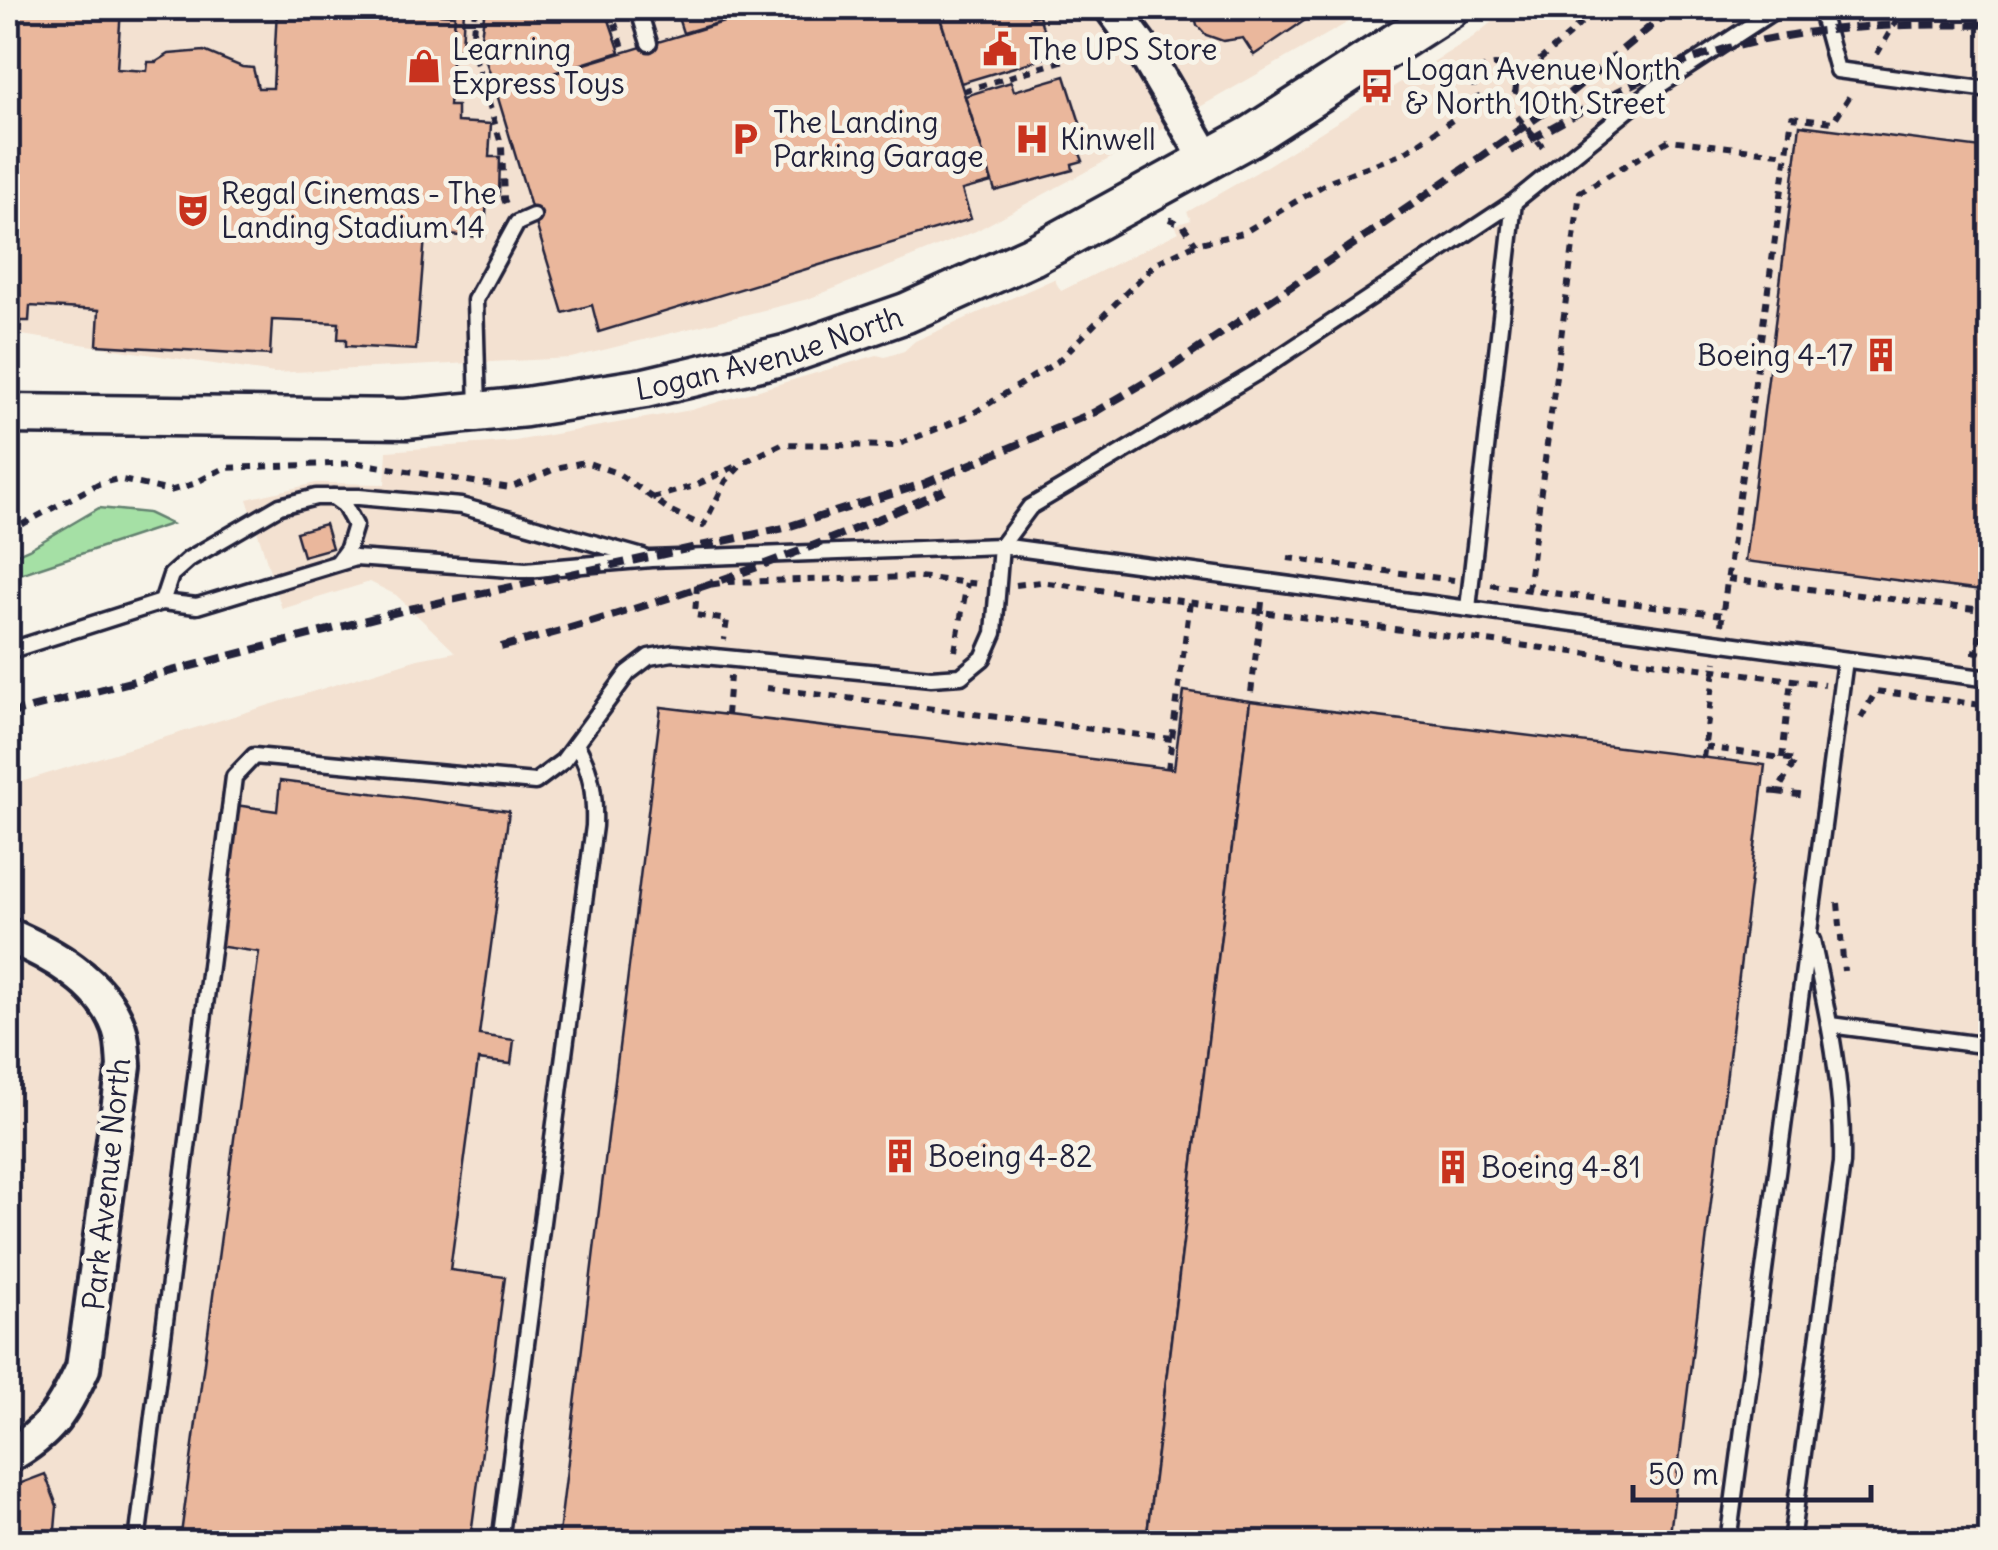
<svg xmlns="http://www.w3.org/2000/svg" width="1998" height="1550" viewBox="0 0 1998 1550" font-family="Delius,sans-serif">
<rect width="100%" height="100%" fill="#f7f3e8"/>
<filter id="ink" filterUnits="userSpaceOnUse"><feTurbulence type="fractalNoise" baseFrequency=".01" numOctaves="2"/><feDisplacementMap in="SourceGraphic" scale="20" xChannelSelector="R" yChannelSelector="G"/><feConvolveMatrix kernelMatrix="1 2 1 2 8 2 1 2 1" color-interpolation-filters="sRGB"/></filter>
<g filter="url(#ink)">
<!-- built -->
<g fill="#f3e1d1">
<polygon points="8,8 1373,8 1100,164 976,231 808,299 571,358 274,373 8,333"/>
<polygon points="1509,8 1990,8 1990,1542 8,1542 8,786 418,659 455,652 396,595 370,582 282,609 247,499 316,483 385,484 387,451 515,441 691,410 877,355 885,357 904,351 915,341 1054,279 1061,291 1179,232 1175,225 1191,220 1187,212 1257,172 1473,37"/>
</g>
<!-- green -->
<polygon fill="#a5e0a5" stroke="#648170" stroke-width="2.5" points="99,508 148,513 171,524 8,578 8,558 29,549"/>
<!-- building -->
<g fill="#eab79c" stroke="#22223b" stroke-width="2.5">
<polygon points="21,8 121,8 117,69 147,71 148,62 156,62 169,54 204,51 242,67 253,68 258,88 273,88 277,8 412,8 412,12 455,15 449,106 457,106 457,122 491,124 489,157 500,157 499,195 487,194 485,237 443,235 445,225 426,224 416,350 346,346 346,339 338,339 339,323 272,320 270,355 97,345 99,310 30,306 29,321 20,321 20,327 8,326 8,11"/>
<polygon points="412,8 464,8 462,49 453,49 455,15 412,12"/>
<polygon points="485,8 605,8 620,52 496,91 480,44"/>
<polygon points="675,8 770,8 683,33"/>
<polygon points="770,8 937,8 992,182 962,190 971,219 599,332 592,305 563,313 496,91"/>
<polygon points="937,8 1027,8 1032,17 1039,15 1051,56 961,83"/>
<polygon points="1193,8 1323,8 1254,55 1243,38 1223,41 1206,35 1197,25"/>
<polygon points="1065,76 1088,148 1079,151 1083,161 1072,164 1073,170 995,191 965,96 1011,82 1014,91"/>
<polygon points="1800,125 1990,149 1990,592 1745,561"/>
<polygon points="325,524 332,548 303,556 296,532"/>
<polygon points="1184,691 1250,701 1146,1542 558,1542 661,707 1174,769"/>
<polygon points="1250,701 1765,765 1669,1542 1146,1542"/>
<polygon points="280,781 509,811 479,1035 514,1040 511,1064 478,1060 450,1270 505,1277 470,1542 180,1542 259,952 217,946 235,805 277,811"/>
<polygon points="45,1474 57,1506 54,1542 8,1542 8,1488"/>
</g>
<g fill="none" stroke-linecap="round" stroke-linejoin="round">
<!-- service casing -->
<g stroke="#22223b" stroke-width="21">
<g id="service">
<polyline points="638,8 649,43"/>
<polyline points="1820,8 1837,70 1990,90"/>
<polyline points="478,410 475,300 517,223 533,216"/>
<polyline points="333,497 344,505 355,525 348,548 338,562"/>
<polyline points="162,602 171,575 189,559 280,506 316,497 359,497 461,506 643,557"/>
<polyline points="1468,608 1514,202"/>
<polyline points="8,651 162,602 197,606 355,558 526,570 651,559 1001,546 1990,679"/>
<polyline points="1830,1025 1990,1046"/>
<polyline points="137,1542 234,777 254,756 535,782 563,761 628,673 649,657 673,653 931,678 961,676 983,658 994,633 1001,546 1030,507 1256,373 1514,202 1654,89 1778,8"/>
<path d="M500,1542L594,826C595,795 592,771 576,744"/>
<polyline points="1728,1542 1845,660"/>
<path d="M1791,1542L1842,1163C1844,1088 1828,1014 1812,940"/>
</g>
</g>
<!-- tertiary casing -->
<g stroke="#22223b" stroke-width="40">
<g id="tertiary">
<polyline points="1112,8 1143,50 1208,161"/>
<path d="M8,935C50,953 102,981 119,1028C123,1039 123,1054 124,1066L83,1368C63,1411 50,1433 8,1456"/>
</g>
</g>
<!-- secondary casing -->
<g stroke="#22223b" stroke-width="45">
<g id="secondary">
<path id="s1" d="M8,414L406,419L526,407L645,388L785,355L906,313L1032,256L1251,136L1450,8"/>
</g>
</g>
<!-- path -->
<g stroke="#22223b" stroke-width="6" stroke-dasharray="8 8" stroke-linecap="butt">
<polyline points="475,8 472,47 502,147 504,199 506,204"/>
<polyline points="610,8 624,51"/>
<polyline points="1877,54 1904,8"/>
<circle cx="1495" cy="86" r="21"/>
<polyline points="1515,81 1569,35 1596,8"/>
<polyline points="963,91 1078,56"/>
<polyline points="1507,104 1544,149"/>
<polyline points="1169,219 1183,225 1196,244"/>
<polyline points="652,498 694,486 738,465"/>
<polyline points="8,532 98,484 118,479 170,491 193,484 224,468 359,463 510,488 560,467 585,462 617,473 671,511 703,526 726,481 744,462 782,444 894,446 967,417 1057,362 1156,263 1196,244 1243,233 1332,180 1404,153 1480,101"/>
<polyline points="1288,558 1454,580"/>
<polyline points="1728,579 1990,611"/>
<polyline points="697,585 695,615 727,620 724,640"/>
<polyline points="1016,585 1041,582 1261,612 1250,701"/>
<polyline points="1491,585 1723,615"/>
<polyline points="696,587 728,582 918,577 979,584"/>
<polyline points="1528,590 1580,192 1669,140 1787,154"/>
<polyline points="1262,602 1261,612 1824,684"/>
<polyline points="1721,625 1792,117 1833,122 1851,94"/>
<polyline points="955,651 967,583"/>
<polyline points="1972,651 1978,652 1983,610"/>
<polyline points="767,688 1172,739"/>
<polyline points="727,715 730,676"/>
<polyline points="1861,718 1876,691 1990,706"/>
<polyline points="1705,747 1796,760 1777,792 1761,791"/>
<polyline points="1703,758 1716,662"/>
<polyline points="1782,758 1791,680"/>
<polyline points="1168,769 1190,602"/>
<polyline points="1777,792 1806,796"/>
<polyline points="1838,903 1844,971"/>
</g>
<!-- service -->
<use href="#service" stroke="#f7f3e8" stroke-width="14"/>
<!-- tertiary -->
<use href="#tertiary" stroke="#f7f3e8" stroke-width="32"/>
<!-- secondary -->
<use href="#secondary" stroke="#f7f3e8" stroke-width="38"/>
<!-- rail -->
<g stroke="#22223b" stroke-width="8" stroke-dasharray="15 8" stroke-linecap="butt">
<path d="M1510,151C1572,117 1634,78 1702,56C1795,26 1894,23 1990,25"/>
<path d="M501,647C652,608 802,555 944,490"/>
<polyline points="8,714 405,610 784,528 926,483 1095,412 1173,366 1413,204 1559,102 1673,8"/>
</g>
</g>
</g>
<!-- icons -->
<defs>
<g id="civic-bare" transform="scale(2.7)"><path d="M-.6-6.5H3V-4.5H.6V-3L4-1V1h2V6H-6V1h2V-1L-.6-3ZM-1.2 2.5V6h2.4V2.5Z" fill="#c8321e" stroke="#f7f3e8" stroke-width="2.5" paint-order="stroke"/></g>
<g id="shop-bare" transform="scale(2.7)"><path d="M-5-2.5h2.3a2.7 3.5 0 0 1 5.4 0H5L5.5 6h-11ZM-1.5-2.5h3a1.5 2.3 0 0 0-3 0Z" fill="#c8321e" stroke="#f7f3e8" stroke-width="2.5" paint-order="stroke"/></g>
<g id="bus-bare" transform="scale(2.7)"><path d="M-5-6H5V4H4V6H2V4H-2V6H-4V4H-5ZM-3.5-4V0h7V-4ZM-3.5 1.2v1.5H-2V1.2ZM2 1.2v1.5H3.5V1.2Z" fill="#c8321e" stroke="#f7f3e8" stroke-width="2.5" paint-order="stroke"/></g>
<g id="parking-bare" transform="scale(2.7)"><path d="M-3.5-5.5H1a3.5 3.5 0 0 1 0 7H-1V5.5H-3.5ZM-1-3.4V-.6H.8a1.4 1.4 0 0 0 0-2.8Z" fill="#c8321e" stroke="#f7f3e8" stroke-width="2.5" paint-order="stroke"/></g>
<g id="hospital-bare" transform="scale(2.7)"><path d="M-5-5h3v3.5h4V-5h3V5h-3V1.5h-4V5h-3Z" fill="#c8321e" stroke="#f7f3e8" stroke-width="2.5" paint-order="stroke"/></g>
<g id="theatre-bare" transform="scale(2.7)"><path d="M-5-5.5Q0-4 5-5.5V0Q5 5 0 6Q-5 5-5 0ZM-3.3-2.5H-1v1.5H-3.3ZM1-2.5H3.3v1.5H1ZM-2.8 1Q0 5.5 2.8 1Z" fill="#c8321e" stroke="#f7f3e8" stroke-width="2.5" paint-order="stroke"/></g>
<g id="building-bare" transform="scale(2.7)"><path d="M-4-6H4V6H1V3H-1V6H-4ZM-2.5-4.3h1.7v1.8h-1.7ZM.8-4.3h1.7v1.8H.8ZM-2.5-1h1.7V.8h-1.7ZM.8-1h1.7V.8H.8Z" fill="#c8321e" stroke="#f7f3e8" stroke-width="2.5" paint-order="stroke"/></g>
</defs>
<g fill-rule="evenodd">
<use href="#civic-bare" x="1000" y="49"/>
<use href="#shop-bare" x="424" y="66"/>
<use href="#bus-bare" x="1377" y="86"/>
<use href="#parking-bare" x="745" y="139"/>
<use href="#hospital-bare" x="1032" y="139"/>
<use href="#theatre-bare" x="193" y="210"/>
<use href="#building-bare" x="1881" y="355"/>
<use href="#building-bare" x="900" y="1156"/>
<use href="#building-bare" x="1453" y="1167"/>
</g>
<g text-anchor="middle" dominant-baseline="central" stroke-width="10" stroke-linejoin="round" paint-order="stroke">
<!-- poi labels -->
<g font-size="30" fill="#22223b" stroke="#f7f3e8" text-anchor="start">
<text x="452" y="49">Learning<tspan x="452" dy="34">Express Toys</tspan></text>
<text x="1028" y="49">The UPS Store</text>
<text x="1405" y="69">Logan Avenue North<tspan x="1405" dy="34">&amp; North 10th Street</tspan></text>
<text x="773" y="122">The Landing<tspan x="773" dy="34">Parking Garage</tspan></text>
<text x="1060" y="139">Kinwell</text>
<text x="221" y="193">Regal Cinemas - The<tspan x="221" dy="34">Landing Stadium 14</tspan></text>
<text x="1853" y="355" text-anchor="end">Boeing 4-17</text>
<text x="928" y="1156">Boeing 4-82</text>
<text x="1481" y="1167">Boeing 4-81</text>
</g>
<!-- street labels -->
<g font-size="30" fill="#22223b" stroke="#f7f3e8">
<text stroke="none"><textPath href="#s1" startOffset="768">Logan Avenue North</textPath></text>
<text transform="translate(106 1184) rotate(-84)">Park Avenue North</text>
</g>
</g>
<!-- margin -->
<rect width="1998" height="1550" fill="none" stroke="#f7f3e8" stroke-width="40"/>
<rect x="20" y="20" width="1958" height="1510" fill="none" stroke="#22223b" stroke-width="4" filter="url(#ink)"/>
<!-- scale -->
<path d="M1633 1485v15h238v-15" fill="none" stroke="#22223b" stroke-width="5"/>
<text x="1648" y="1485" font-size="30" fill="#22223b" stroke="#f7f3e8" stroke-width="8" paint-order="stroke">50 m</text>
</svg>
